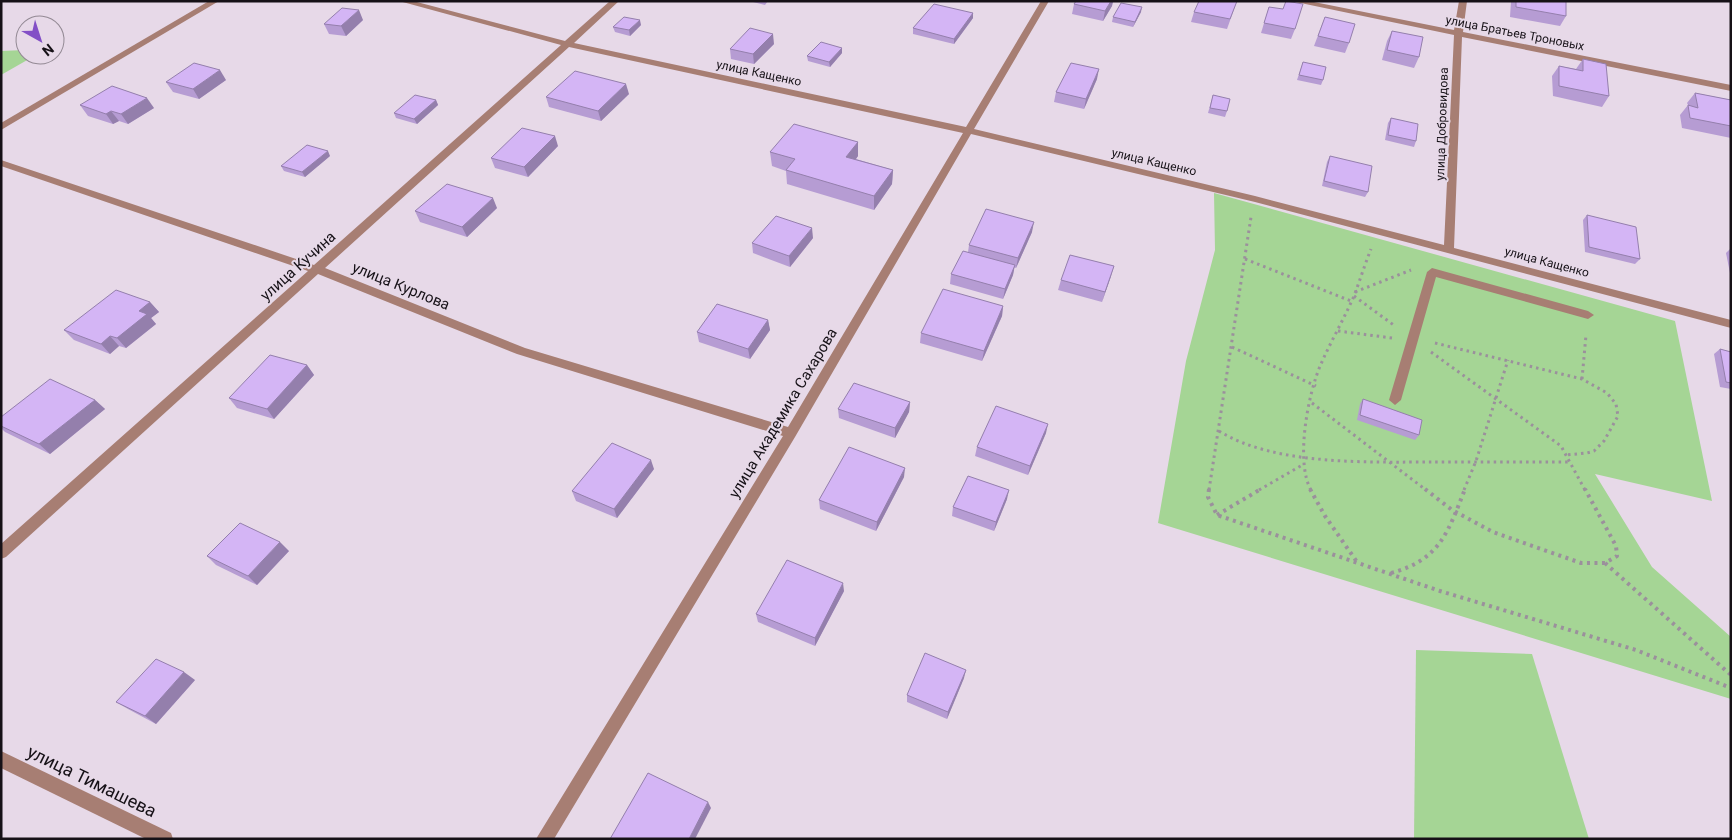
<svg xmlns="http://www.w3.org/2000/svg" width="1732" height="840" viewBox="0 0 1732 840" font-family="Roboto,sans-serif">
<rect width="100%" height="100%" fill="#e7d9e8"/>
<!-- green -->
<g fill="#a5d595">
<polygon points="25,50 25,55 36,55 1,75 1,51"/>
<polygon points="1214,193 1675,321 1712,501 1595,474 1652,567 1731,637 1731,699 1158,523 1186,361 1215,250"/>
<polygon points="1416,650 1532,654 1589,839 1414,839"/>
</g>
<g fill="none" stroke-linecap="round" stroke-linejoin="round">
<!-- path-far1 -->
<g stroke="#9b909c" stroke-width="3" stroke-dasharray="2.5 4" stroke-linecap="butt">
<polyline points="1245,259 1351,301"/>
<polyline points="1355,292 1411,270"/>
<polyline points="1354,296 1395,326"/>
<polyline points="1338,331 1392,338"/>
<polyline points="1435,343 1582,379 1607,393 1616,404 1618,416 1604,441 1594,451 1587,453 1566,455"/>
<polyline points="1232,347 1316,386"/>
<polyline points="1431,352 1561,446 1585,490"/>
<polyline points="1582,379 1586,335"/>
<polyline points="1312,403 1426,490"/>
<path d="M1219,431C1275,466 1370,462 1435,462C1480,462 1524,462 1569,462"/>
<polyline points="1209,490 1251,217"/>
<polyline points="1259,490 1304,464"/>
<path d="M1311,490C1295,462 1308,393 1321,364C1331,341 1344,319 1354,296C1360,280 1365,264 1371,249"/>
<polyline points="1464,490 1476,461 1508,360"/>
</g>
<!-- path -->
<g stroke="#9b909c" stroke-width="4" stroke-dasharray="3 4.5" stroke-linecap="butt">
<polyline points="1209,489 1208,497 1217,515 1440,591 1636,650 1731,688"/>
<polyline points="1310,489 1325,516 1357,562"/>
<polyline points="1425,489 1452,510 1493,532 1581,563 1605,563 1617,556 1616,546 1585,489"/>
<polyline points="1217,515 1261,489"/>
<polyline points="1605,563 1731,675"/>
<path d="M1391,573C1440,560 1448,532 1465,489"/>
</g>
<!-- street -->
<g fill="#a77e73" fill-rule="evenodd">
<polygon points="209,1 219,1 1,130 1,123"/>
<path d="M399,1H413L565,41L610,1H619L574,43L966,127L1041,1H1049L974,129L1255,196L1444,245L1454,35L1291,1H1309L1454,30L1459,1H1467L1463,32L1731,85V91L1462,37L1454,248L1731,320V328L1255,202L971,134L795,437L554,839H536L783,436L517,354L318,274L6,557L1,559V544L308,271L1,166V160L314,265L561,45ZM569,47L963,133L788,427L525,348L325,268Z"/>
<polygon points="1432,268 1588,311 1594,315 1588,319 1436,277 1401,400 1395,405 1389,400 1427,272"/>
<polygon points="1,751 171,833 173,839 146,839 1,768"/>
</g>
</g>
<!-- wall -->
<g fill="#b69cd3">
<polygon points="749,1 768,1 765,5"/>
<polygon points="1076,1 1113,1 1112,6 1103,21 1072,14 1074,4"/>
<polygon points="1237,1 1227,29 1191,22 1194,12"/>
<polygon points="1511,1 1566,1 1566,16 1560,26 1510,17"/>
<polygon points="1269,7 1295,29 1291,39 1261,33"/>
<polygon points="1141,12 1133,27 1112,22 1113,17"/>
<polygon points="973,13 973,18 954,44 913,34 913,28"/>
<polygon points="1325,17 1349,43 1345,53 1314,46"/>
<polygon points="363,20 346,36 329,34 324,24"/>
<polygon points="641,25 630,36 615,32 613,27"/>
<polygon points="1392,31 1419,57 1414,68 1382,60 1387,41"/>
<polygon points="774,44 754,64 731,59 730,49"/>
<polygon points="842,53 830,67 808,61 807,56"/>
<polygon points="1583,59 1609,96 1602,107 1553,96 1552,76 1559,66 1576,69"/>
<polygon points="1303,62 1323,80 1321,85 1297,80"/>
<polygon points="1097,79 1084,109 1054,102 1056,92"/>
<polygon points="226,80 199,99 173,92 166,82"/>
<polygon points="1695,93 1731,100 1731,138 1682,128 1680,115 1688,105 1687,103"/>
<polygon points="629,94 601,121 549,107 546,97"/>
<polygon points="1213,95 1227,111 1225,117 1208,113"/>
<polygon points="436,100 438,105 417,124 396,118 394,113"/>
<polygon points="80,105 154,108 128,124 119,121 113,124 88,116"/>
<polygon points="1391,118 1416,141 1414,147 1385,140 1388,123"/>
<polygon points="858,142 858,156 856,159 893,170 892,184 874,210 787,184 786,171 772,166 770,152"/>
<polygon points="558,146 528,177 495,168 491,158"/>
<polygon points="330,156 305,177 284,171 281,166"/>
<polygon points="1330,156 1368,192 1365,197 1322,186 1327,162"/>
<polygon points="497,208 467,237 420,222 415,211"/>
<polygon points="1587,215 1640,259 1635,264 1585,252 1583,220"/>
<polygon points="1032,232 1016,268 1014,267 1013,275 1003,299 950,284 951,274 968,252 969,245"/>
<polygon points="813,238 790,267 753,253 752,243"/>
<polygon points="1731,248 1731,278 1726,253"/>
<polygon points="1111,276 1102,302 1058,290 1061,280"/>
<polygon points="150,302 159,312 151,318 156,324 126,348 119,346 110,354 74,340 64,330"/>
<polygon points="1003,306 1002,316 982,361 920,343 921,333"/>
<polygon points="768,320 770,330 750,359 699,342 697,332"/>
<polygon points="1720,349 1731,352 1731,389 1720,387 1714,354"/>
<polygon points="307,365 314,375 274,419 237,408 229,398"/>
<polygon points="1363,399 1419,435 1415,440 1357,420 1360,404"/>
<polygon points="95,400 105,409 50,454 5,432 1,428 1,417"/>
<polygon points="910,402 909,412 895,438 839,418 838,409"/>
<polygon points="1046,433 1028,475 975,456 977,447"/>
<polygon points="654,469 617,518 576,501 572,491"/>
<polygon points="904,477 876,531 820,509 819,500"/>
<polygon points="1007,499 994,531 952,516 953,507"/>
<polygon points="289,551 257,585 216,565 207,556"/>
<polygon points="844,591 815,646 758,622 756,614"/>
<polygon points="964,678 947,719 907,702 907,695"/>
<polygon points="195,680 156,724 128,709 116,702"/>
</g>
<!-- shaded-wall -->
<g fill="#947fac">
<polygon points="1111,1 1113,1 1112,6 1103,21 1105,11"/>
<polygon points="1142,7 1141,12 1133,27 1135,22"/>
<polygon points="359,10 363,20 346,36 341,26"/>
<polygon points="973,13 973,18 954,44 954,39"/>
<polygon points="640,20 641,25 630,36 629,30"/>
<polygon points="773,34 774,44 754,64 753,54"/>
<polygon points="842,48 842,53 830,67 829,62"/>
<polygon points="1099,69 1097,79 1084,109 1086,99"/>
<polygon points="220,70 226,80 199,99 193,89"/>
<polygon points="626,84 629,94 601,121 598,111"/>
<polygon points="147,98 154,108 128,124 121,114"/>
<polygon points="436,100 438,105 417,124 414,119"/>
<polygon points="111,111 119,121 113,124 106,114"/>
<polygon points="555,136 558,146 528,177 524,167"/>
<polygon points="858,142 858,156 847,171 846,157"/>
<polygon points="328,151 330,156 305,177 302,172"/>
<polygon points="893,170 892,184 874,210 874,196"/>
<polygon points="493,198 497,208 467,237 462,227"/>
<polygon points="1034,222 1032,232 1016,268 1018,258"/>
<polygon points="812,228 813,238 790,267 789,256"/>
<polygon points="1015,265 1013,275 1003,299 1005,289"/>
<polygon points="1114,266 1111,276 1102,302 1105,292"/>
<polygon points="150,302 159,312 151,318 156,324 126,348 117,338 139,311"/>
<polygon points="1003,306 1002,316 982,361 984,351"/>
<polygon points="768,320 770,330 750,359 748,349"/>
<polygon points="110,336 119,346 110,354 101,344"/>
<polygon points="307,365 314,375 274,419 267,409"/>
<polygon points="95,400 105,409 50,454 39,444"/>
<polygon points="910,402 909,412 895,438 895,428"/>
<polygon points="1048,424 1046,433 1028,475 1030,466"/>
<polygon points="651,460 654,469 617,518 614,509"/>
<polygon points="905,468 904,477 876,531 877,522"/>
<polygon points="1009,490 1007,499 994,531 996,522"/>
<polygon points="280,542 289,551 257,585 248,576"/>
<polygon points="843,583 844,591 815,646 815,638"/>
<polygon points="966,670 964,678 947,719 948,712"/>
<polygon points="184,672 195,680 156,724 145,716"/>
<polygon points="708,802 711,808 695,839 689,839"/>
</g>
<!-- building -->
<g fill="#d4b5f5" stroke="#947fac">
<polygon points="1076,1 1111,1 1105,11 1074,4"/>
<polygon points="1199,1 1237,1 1230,19 1194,12"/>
<polygon points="1286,1 1303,4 1295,29 1264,23 1269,7 1283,9"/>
<polygon points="1516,1 1566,1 1566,16 1516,7"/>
<polygon points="1121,3 1142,7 1135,22 1113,17"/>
<polygon points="934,4 973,13 954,39 913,28"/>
<polygon points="342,8 359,10 341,26 324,24"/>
<polygon points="624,17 640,20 629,30 613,27"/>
<polygon points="1325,17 1355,24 1349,43 1318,36"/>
<polygon points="750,28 773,34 753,54 730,49"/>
<polygon points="1392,31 1423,37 1419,57 1387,50"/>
<polygon points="821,42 842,48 829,62 807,56"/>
<polygon points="1583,59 1606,64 1609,96 1559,86 1559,66 1583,71"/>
<polygon points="1303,62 1326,67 1323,80 1299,75"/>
<polygon points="194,63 220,70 193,89 166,82"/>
<polygon points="1071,63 1099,69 1086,99 1056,92"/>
<polygon points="575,71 626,84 598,111 546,97"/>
<polygon points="112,86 147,98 121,114 111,111 106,114 80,105"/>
<polygon points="1695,93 1731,100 1731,126 1690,118 1688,105 1698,108"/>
<polygon points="415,95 436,100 414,119 394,113"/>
<polygon points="1213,95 1230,99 1227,111 1210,108"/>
<polygon points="1391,118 1418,124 1416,141 1388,135"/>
<polygon points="794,124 858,142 846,157 893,170 874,196 786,170 795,159 770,152"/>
<polygon points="522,128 555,136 524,167 491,158"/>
<polygon points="307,145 328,151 302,172 281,166"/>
<polygon points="1330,156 1372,166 1368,192 1324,181"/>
<polygon points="447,184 493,198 462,227 415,211"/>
<polygon points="986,209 1034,222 1018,258 969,245"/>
<polygon points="1587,215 1636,227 1640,259 1589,247"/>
<polygon points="776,216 812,228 789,256 752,243"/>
<polygon points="963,251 1015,265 1005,289 951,274"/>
<polygon points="1070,255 1114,266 1105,292 1061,280"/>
<polygon points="943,289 1003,306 984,351 921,333"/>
<polygon points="116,290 150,302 139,311 147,314 117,338 110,336 101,344 64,330"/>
<polygon points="717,304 768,320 748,349 697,332"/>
<polygon points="1720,349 1731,352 1731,383 1726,382"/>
<polygon points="270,355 307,365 267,409 229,398"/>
<polygon points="50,379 95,400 39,444 1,426 1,417"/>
<polygon points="854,383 910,402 895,428 838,409"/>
<polygon points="1363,399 1422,420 1419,435 1360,415"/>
<polygon points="996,406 1048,424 1030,466 977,447"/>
<polygon points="612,443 651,460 614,509 572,491"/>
<polygon points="849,447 905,468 877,522 819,500"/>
<polygon points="968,476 1009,490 996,522 953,507"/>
<polygon points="240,523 280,542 248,576 207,556"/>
<polygon points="787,560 843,583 815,638 756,614"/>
<polygon points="925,653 966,670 948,712 907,695"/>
<polygon points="156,659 184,672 145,716 116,702"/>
<polygon points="648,773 708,802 689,839 610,839"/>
</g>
<g text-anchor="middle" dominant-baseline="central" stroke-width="4" stroke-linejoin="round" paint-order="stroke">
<!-- far-street labels -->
<g font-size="12" fill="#161117" stroke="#e7d9e8">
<text transform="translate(1515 33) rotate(11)">улица Братьев Троновых</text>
<text transform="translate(759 73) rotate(12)">улица Кащенко</text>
<text transform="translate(1442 124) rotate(-88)">улица Добровидова</text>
<text transform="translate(1154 162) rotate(13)">улица Кащенко</text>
<text transform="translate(1547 262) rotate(15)">улица Кащенко</text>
</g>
<!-- street labels -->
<g font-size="15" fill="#161117" stroke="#e7d9e8">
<text transform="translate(298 266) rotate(-42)">улица Кучина</text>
<text transform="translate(401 286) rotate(22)">улица Курлова</text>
<text transform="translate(783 413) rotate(-59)">улица Академика Сахарова</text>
</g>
<!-- near-street labels -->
<g font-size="18" fill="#161117" stroke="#e7d9e8">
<text transform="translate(92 781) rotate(26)">улица Тимашева</text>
</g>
</g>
<!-- border -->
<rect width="1732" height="840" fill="none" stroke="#161117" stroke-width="5"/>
<!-- north arrow -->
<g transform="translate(40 40) rotate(141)"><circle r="24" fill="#e7d9e8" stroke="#938994"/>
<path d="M0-4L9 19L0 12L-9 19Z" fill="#834fc6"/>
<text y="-8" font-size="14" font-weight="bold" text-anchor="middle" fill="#161117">N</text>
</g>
</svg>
